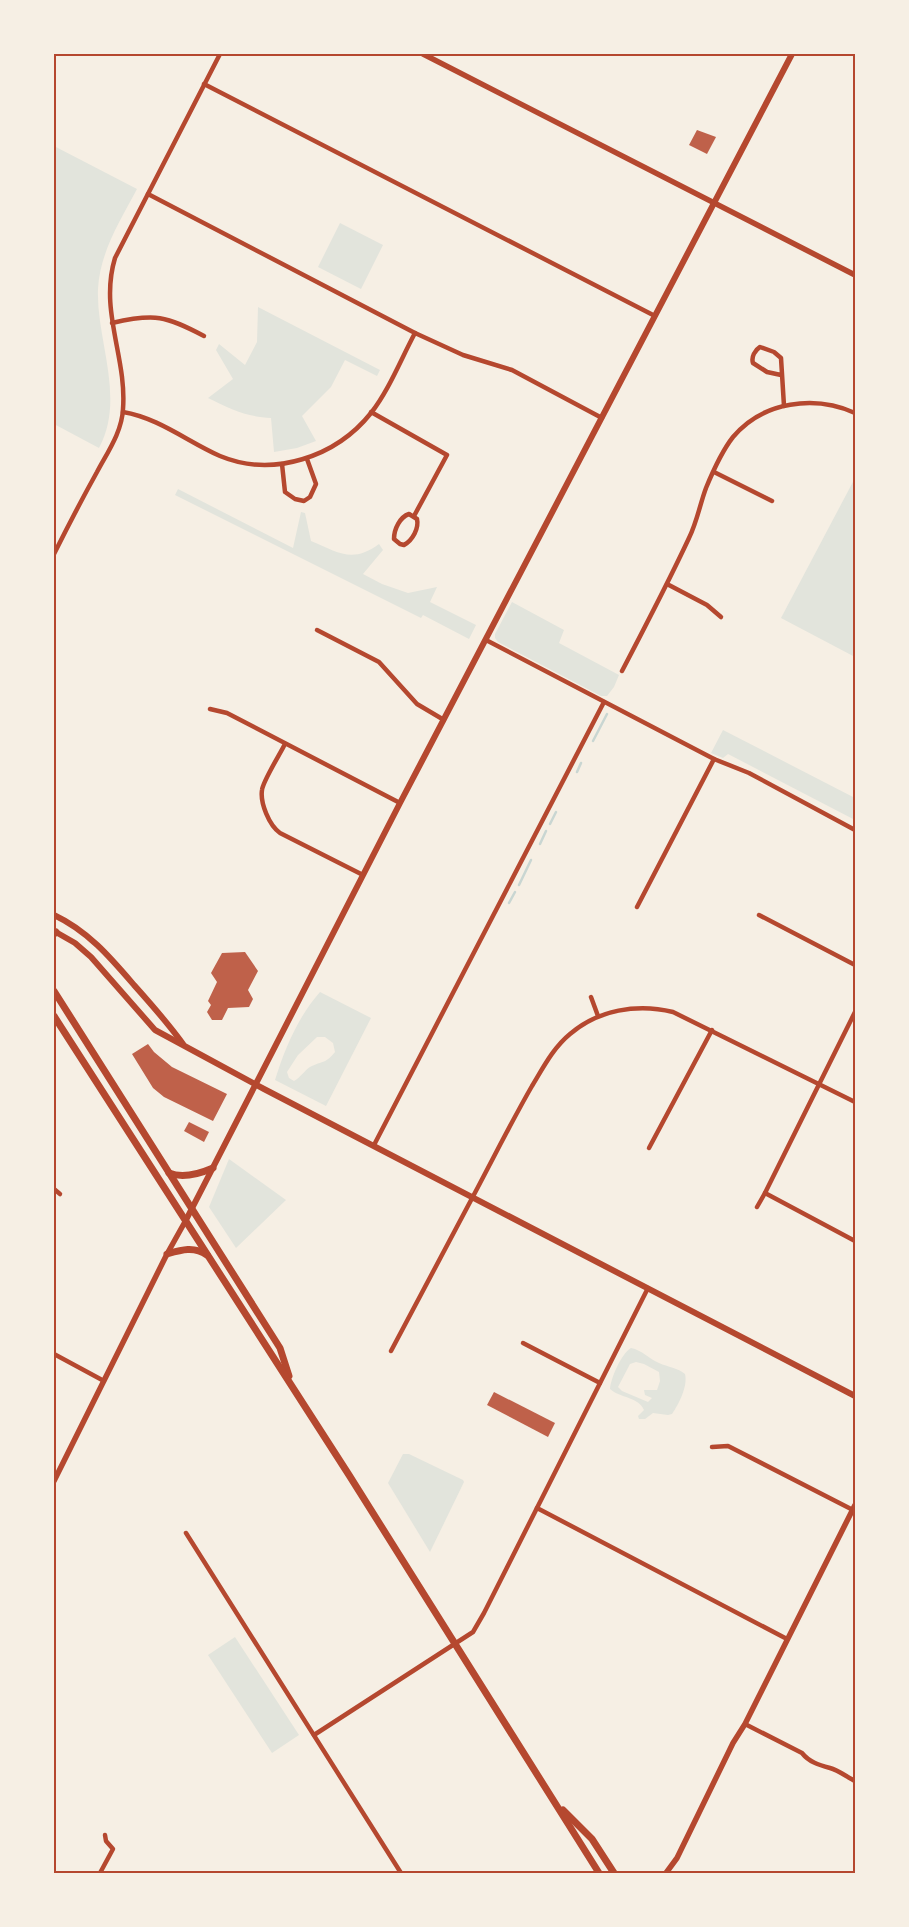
<svg xmlns="http://www.w3.org/2000/svg" width="909" height="1927" viewBox="0 0 909 1927" font-family="Merriweather,serif">
<rect width="100%" height="100%" fill="#f6efe4"/>
<!-- green -->
<g fill="#e2e4dc" fill-rule="evenodd">
<path d="M54,146L137,189C120,221 100,252 98,289C96,341 126,398 99,448L54,424Z"/>
<polygon points="340,223 383,245 361,289 318,267"/>
<path d="M258,307L380,370L377,376L345,360L331,387L302,416L316,441L297,448L274,452L271,418C247,417 230,409 208,398L233,379L216,350L219,344L245,365L257,342Z"/>
<polygon points="855,478 855,657 781,618"/>
<path d="M178,489L293,548L301,512L305,513L311,541C338,552 352,564 379,544L383,550L363,574L382,584L408,593L437,587L430,602L476,625L469,639L423,615L421,618L175,495Z"/>
<polygon points="512,602 564,630 559,643 619,675 614,687 607,696 601,696 498,642 495,638 495,634"/>
<polygon points="723,730 855,798 855,820 728,754 723,758 711,753"/>
<path d="M320,992L371,1018L326,1106L275,1080C285,1048 298,1017 320,992ZM317,1037H325L333,1043L335,1052C326,1064 321,1061 310,1067C304,1071 301,1077 294,1081L289,1078L287,1072L298,1055Z"/>
<polygon points="229,1159 286,1200 236,1248 209,1207"/>
<path d="M631,1348C642,1350 649,1359 659,1363C668,1367 678,1368 685,1374C688,1386 679,1404 672,1414L668,1415L653,1413L645,1419H639L638,1416L644,1410C639,1397 620,1398 610,1389C611,1378 621,1354 631,1348ZM636,1362L644,1364L659,1372L660,1381L657,1390H644L645,1395L652,1398L648,1402L622,1391L618,1387L630,1364Z"/>
<polygon points="403,1454 409,1454 463,1480 464,1482 430,1552 388,1483"/>
<polygon points="235,1637 299,1735 272,1753 208,1655"/>
</g>
<g fill="none" stroke-linecap="round" stroke-linejoin="round">
<!-- stream -->
<g stroke="#c9d6d2" stroke-width="2.5">
<polyline points="593,741 607,714"/>
<polyline points="577,772 581,763"/>
<polyline points="550,824 556,812"/>
<polyline points="540,844 546,831"/>
<polyline points="519,885 531,860"/>
<polyline points="509,903 515,892"/>
</g>
</g>
<!-- building -->
<g fill="#bf614a">
<polygon points="697,130 716,137 707,154 689,145"/>
<polygon points="245,952 258,971 248,990 253,999 249,1007 228,1008 222,1020 212,1020 207,1012 211,1005 208,1001 217,982 211,973 222,953"/>
<polygon points="148,1044 154,1052 172,1067 227,1094 213,1121 164,1097 153,1088 132,1054"/>
<polygon points="189,1122 209,1132 204,1142 184,1131"/>
<polygon points="494,1392 555,1423 548,1437 487,1405"/>
</g>
<g fill="none" stroke-linecap="round" stroke-linejoin="round">
<!-- minor -->
<g stroke="#b5482f" stroke-width="4.5">
<polyline points="204,84 655,316"/>
<polyline points="148,194 415,333 463,355 512,370 602,418"/>
<path d="M112,323C155,313 166,316 204,336"/>
<path d="M781,375L767,372L753,363C751,357 755,350 760,347L774,352L781,358L784,406"/>
<path d="M123,412C159,418 188,442 220,456C273,478 336,457 371,413C389,390 401,359 415,333"/>
<polyline points="371,412 447,455 414,516"/>
<polyline points="282,464 285,492 295,499 304,501 310,497 316,484 307,459"/>
<polyline points="714,472 772,501"/>
<path d="M409,514L417,519C419,528 413,540 404,545L400,544L394,539C394,529 400,517 409,514Z"/>
<path d="M54,554C68,526 82,499 97,472C107,453 122,432 123,409C127,357 99,311 115,258L220,54"/>
<polyline points="667,584 707,605 721,617"/>
<polyline points="317,630 379,662 417,704 444,720"/>
<polyline points="486,640 714,759 749,773 855,830"/>
<path d="M622,671C645,627 668,583 689,538C697,522 700,504 706,488C713,471 722,451 733,437C763,401 815,395 855,413"/>
<polyline points="210,709 227,713 400,803"/>
<path d="M285,744C280,754 263,781 262,790C260,803 269,825 280,833L363,875"/>
<polyline points="637,907 714,759"/>
<polyline points="759,915 855,965"/>
<polyline points="591,997 598,1016"/>
<polyline points="374,1145 604,702"/>
<polyline points="649,1148 712,1030"/>
<polyline points="54,1189 60,1194"/>
<polyline points="765,1193 855,1241"/>
<polyline points="757,1207 765,1193 855,1012"/>
<polyline points="523,1343 600,1383"/>
<path d="M391,1351C420,1296 449,1241 478,1187C496,1153 513,1119 532,1086C543,1068 553,1048 570,1034C598,1010 637,1003 673,1012L855,1102"/>
<polyline points="54,1354 104,1381"/>
<polyline points="712,1447 728,1446 732,1448 853,1510"/>
<polyline points="537,1508 787,1639"/>
<polyline points="186,1533 401,1873"/>
<path d="M745,1724L802,1753C809,1762 819,1765 830,1768C838,1770 847,1777 855,1781"/>
<polyline points="314,1735 473,1632 484,1613 648,1288"/>
<polyline points="100,1873 113,1849 106,1841 105,1835"/>
</g>
<!-- tertiary -->
<g stroke="#b5482f" stroke-width="5.5">
<polyline points="423,54 855,275"/>
<polyline points="54,1481 167,1254 186,1220"/>
<polyline points="666,1873 677,1858 733,1743 745,1724 855,1505"/>
</g>
<!-- secondary -->
<g stroke="#b5482f" stroke-width="6">
<path d="M54,915C88,931 110,957 134,985C151,1004 168,1023 183,1044"/>
<polyline points="54,931 75,943 91,957 155,1030 264,1089 855,1396"/>
<polyline points="186,1220 400,803 792,54"/>
</g>
<!-- primary -->
<g stroke="#b5482f" stroke-width="7">
<polyline points="54,934 56,932"/>
<polyline points="54,991 280,1348 289,1376"/>
<polyline points="54,1016 349,1475 599,1873"/>
<path d="M169,1173C183,1179 199,1174 213,1168"/>
<path d="M167,1254C181,1250 194,1246 207,1255"/>
<polyline points="563,1810 592,1839 614,1873"/>
</g>
</g>
<!-- border -->
<rect width="909" height="1927" fill="none" stroke="#f6efe4" stroke-width="110"/>
<rect x="55" y="55" width="799" height="1817" fill="none" stroke="#b5482f" stroke-width="2"/>
</svg>
